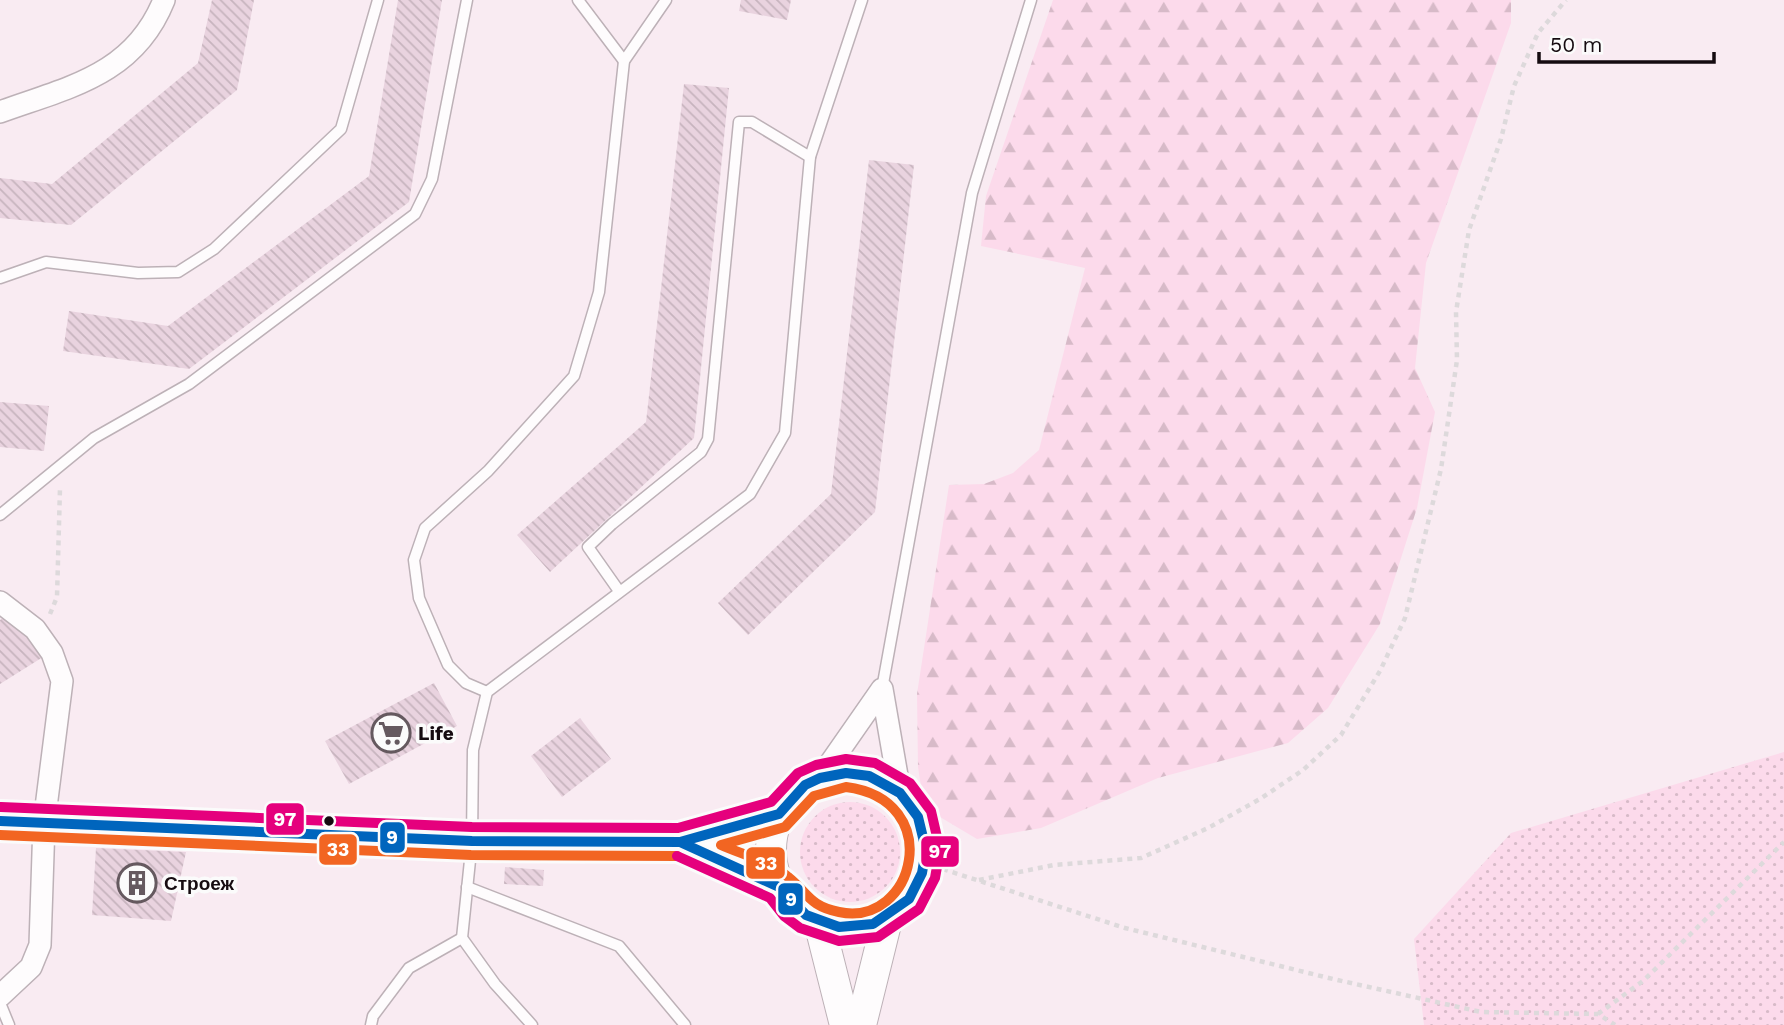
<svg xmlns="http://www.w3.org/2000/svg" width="1784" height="1025" viewBox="0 0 1784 1025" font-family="'Work Sans',sans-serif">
<defs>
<pattern id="grass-dots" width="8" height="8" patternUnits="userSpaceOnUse" patternTransform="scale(1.75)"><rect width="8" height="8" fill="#fcdaeb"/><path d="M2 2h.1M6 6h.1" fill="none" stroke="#d7bac8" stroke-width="1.8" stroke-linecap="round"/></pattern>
<pattern id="forest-firs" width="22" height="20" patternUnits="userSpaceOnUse" patternTransform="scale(1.75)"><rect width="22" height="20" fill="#fcdaeb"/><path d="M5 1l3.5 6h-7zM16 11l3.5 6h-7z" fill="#d7bac8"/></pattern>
<pattern id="building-back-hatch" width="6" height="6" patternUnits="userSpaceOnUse" patternTransform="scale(1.75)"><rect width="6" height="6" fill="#e9d3df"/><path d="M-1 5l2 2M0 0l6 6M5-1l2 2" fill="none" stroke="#c7b4be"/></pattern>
</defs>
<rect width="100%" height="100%" fill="#f9ebf2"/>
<!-- grass -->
<g fill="url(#grass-dots)">
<polygon points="1784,752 1784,1025 1424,1025 1414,939 1511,833"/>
<circle cx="850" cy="852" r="50"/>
</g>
<!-- forest -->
<polygon fill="url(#forest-firs)" points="1053,0 1511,0 1511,23 1426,263 1415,368 1435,412 1417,508 1380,624 1328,708 1288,743 1158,778 1041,828 977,839 940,817 922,793 918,767 917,694 949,485 984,484 1013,473 1039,450 1085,268 981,246 986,196"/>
<!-- building -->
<g fill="url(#building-back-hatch)">
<polygon points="212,0 254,0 237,90 71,225 0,218 0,178 52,184 198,63"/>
<polygon points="398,0 442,0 409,202 189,369 63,351 69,311 168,326 369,176"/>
<polygon points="741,0 791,0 787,20 739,11"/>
<polygon points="684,84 729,88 694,438 550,572 517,535 646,422"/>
<polygon points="869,160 914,165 875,512 748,635 718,603 831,494"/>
<polygon points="0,402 49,406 44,451 0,447"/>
<polygon points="11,613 43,657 0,684 0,620"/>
<polygon points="434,683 457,726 349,784 325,741"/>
<polygon points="580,718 611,759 562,797 531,756"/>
<polygon points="96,848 186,852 171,921 92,915"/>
<polygon points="505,867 544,870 543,886 504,884"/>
</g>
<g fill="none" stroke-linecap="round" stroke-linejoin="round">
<!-- lane casing -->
<g stroke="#bdb1b7" stroke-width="13">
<g id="lane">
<polyline points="578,0 624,61"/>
<polyline points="0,278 46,262 138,273 178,272 214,249 341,129 378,0"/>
<polyline points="0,515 94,438 189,384 415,214 432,179 467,0"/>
<polyline points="619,591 588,547 612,524 701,452 708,439 739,122 752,122 810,157"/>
<polyline points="882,689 972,193 1031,0"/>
<polyline points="487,692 466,683 448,665 419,598 414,560 425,528 488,471 574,376 599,292 624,61 666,0"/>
<polyline points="467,887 619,946 685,1025"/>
<polyline points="0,1003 9,1025"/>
<polyline points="371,1025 373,1016 409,968 462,938"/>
<polyline points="532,1025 495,984 462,938 472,841 473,750 487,692 750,494 785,433 810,157 862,0"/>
</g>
</g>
<!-- street casing -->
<g stroke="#bdb1b7" stroke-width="24">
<g id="street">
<path d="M0,112C69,87 134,75 164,0"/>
<polyline points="0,602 35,629 52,653 62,681 44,823 40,945 31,967 0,996"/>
<polyline points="820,778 882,689 900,793"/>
</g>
</g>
<!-- secondary casing -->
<g stroke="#bdb1b7" stroke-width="32">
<g id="secondary">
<circle cx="848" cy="850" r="77"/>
<polyline points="0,821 472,841 680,842 779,814"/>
<polyline points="680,842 779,887"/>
<polyline points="819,922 845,1025"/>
<polyline points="861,1025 888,916"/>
</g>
</g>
<!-- path -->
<g stroke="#ddd9db" stroke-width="4.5" stroke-dasharray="5 5" stroke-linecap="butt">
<polyline points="50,614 57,597 60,488"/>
<polyline points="924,863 1125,928 1333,979 1481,1012 1598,1014 1615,1025"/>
<polyline points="979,880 1054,865 1141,858 1208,828 1260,799 1303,770 1341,735 1380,671 1405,618 1441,469 1457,360 1456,312 1469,230 1501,139 1514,86 1538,33 1566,0"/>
<polyline points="1598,1014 1643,981 1784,842"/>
</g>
<!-- lane -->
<use href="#lane" stroke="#fefcfd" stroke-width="10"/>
<!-- street -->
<use href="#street" stroke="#fefcfd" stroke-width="21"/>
<!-- secondary -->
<use href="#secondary" stroke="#fefcfd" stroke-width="30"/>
<!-- bus-1 casing -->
<g stroke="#fbfbfb" stroke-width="16">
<g id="bus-1">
<polygon points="846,773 869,776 900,793 918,817 926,850 922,873 909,899 873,924 839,927 806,915 779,887 680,842 779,814 805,785 820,778"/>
<polyline points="0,821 472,841 680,842"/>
</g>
</g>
<!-- bus-2 casing -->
<g stroke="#fbfbfb" stroke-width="16">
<g id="bus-2">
<path d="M846,787C947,800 915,928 839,912C809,906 808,893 788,877C771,862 741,854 721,845L785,827L814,796Z"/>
<polyline points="0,835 471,855 677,856"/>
</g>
</g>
<!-- bus-3 casing -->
<g stroke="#fbfbfb" stroke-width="16">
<polyline id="bus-3" points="1,807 472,827 678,828 771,802 798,773 816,765 846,759 875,763 910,783 931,811 940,850 935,878 919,909 878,937 839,941 800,928 784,916 770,898 677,856"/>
</g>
<!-- bus-1 -->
<use href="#bus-1" stroke="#0065bd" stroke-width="10"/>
<!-- bus-2 -->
<use href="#bus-2" stroke="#f26522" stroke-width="10"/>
<!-- bus-3 -->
<use href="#bus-3" stroke="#e5007d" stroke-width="10"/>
</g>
<!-- icons -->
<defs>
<g id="supermarket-ring" transform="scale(2.0125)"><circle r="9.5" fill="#fbfbfb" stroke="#65595f" stroke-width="1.5"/><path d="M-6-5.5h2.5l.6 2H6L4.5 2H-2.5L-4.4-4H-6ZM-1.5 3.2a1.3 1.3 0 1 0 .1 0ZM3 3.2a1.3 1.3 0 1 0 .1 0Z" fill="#65595f"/></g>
<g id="building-ring" transform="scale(2.0125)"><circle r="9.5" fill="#fbfbfb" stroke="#65595f" stroke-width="1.5"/><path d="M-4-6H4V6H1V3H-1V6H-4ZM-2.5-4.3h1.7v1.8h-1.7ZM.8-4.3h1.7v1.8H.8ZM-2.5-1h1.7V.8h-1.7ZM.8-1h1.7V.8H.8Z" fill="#65595f"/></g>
</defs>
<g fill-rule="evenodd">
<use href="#supermarket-ring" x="391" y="733"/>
<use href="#building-ring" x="137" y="883"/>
</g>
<!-- markers -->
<circle fill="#150b10" stroke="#fbfbfb" stroke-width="2.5" cx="329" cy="821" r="6"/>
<g text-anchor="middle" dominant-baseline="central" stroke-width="7" stroke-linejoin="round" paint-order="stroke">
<!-- poi labels -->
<g font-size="19" font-weight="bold" fill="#150b10" stroke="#fbfbfb" text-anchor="start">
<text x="418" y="733">Life</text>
<text x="164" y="883">Строеж</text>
</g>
</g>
<g stroke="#fbfbfb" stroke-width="2.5">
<rect x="265" y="802" width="40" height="34" rx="7" fill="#e5007d"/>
<rect x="379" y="821" width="27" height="33" rx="7" fill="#0065bd"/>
<rect x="318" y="833" width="40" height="33" rx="7" fill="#f26522"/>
<rect x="920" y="835" width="40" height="33" rx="7" fill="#e5007d"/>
<rect x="745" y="846" width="41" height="34" rx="7" fill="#f26522"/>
<rect x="777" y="882" width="27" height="34" rx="7" fill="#0065bd"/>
</g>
<g font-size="19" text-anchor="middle" font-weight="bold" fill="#fff">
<text x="285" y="826">97</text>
<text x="392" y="844">9</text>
<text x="338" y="856">33</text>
<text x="940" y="858">97</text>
<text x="766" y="870">33</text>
<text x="791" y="906">9</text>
</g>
<!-- scale -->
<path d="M1539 52v10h175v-10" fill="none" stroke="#150b10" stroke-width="3.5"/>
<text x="1550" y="52" font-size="21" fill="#150b10" stroke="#fbfbfb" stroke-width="5" paint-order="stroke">50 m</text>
</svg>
